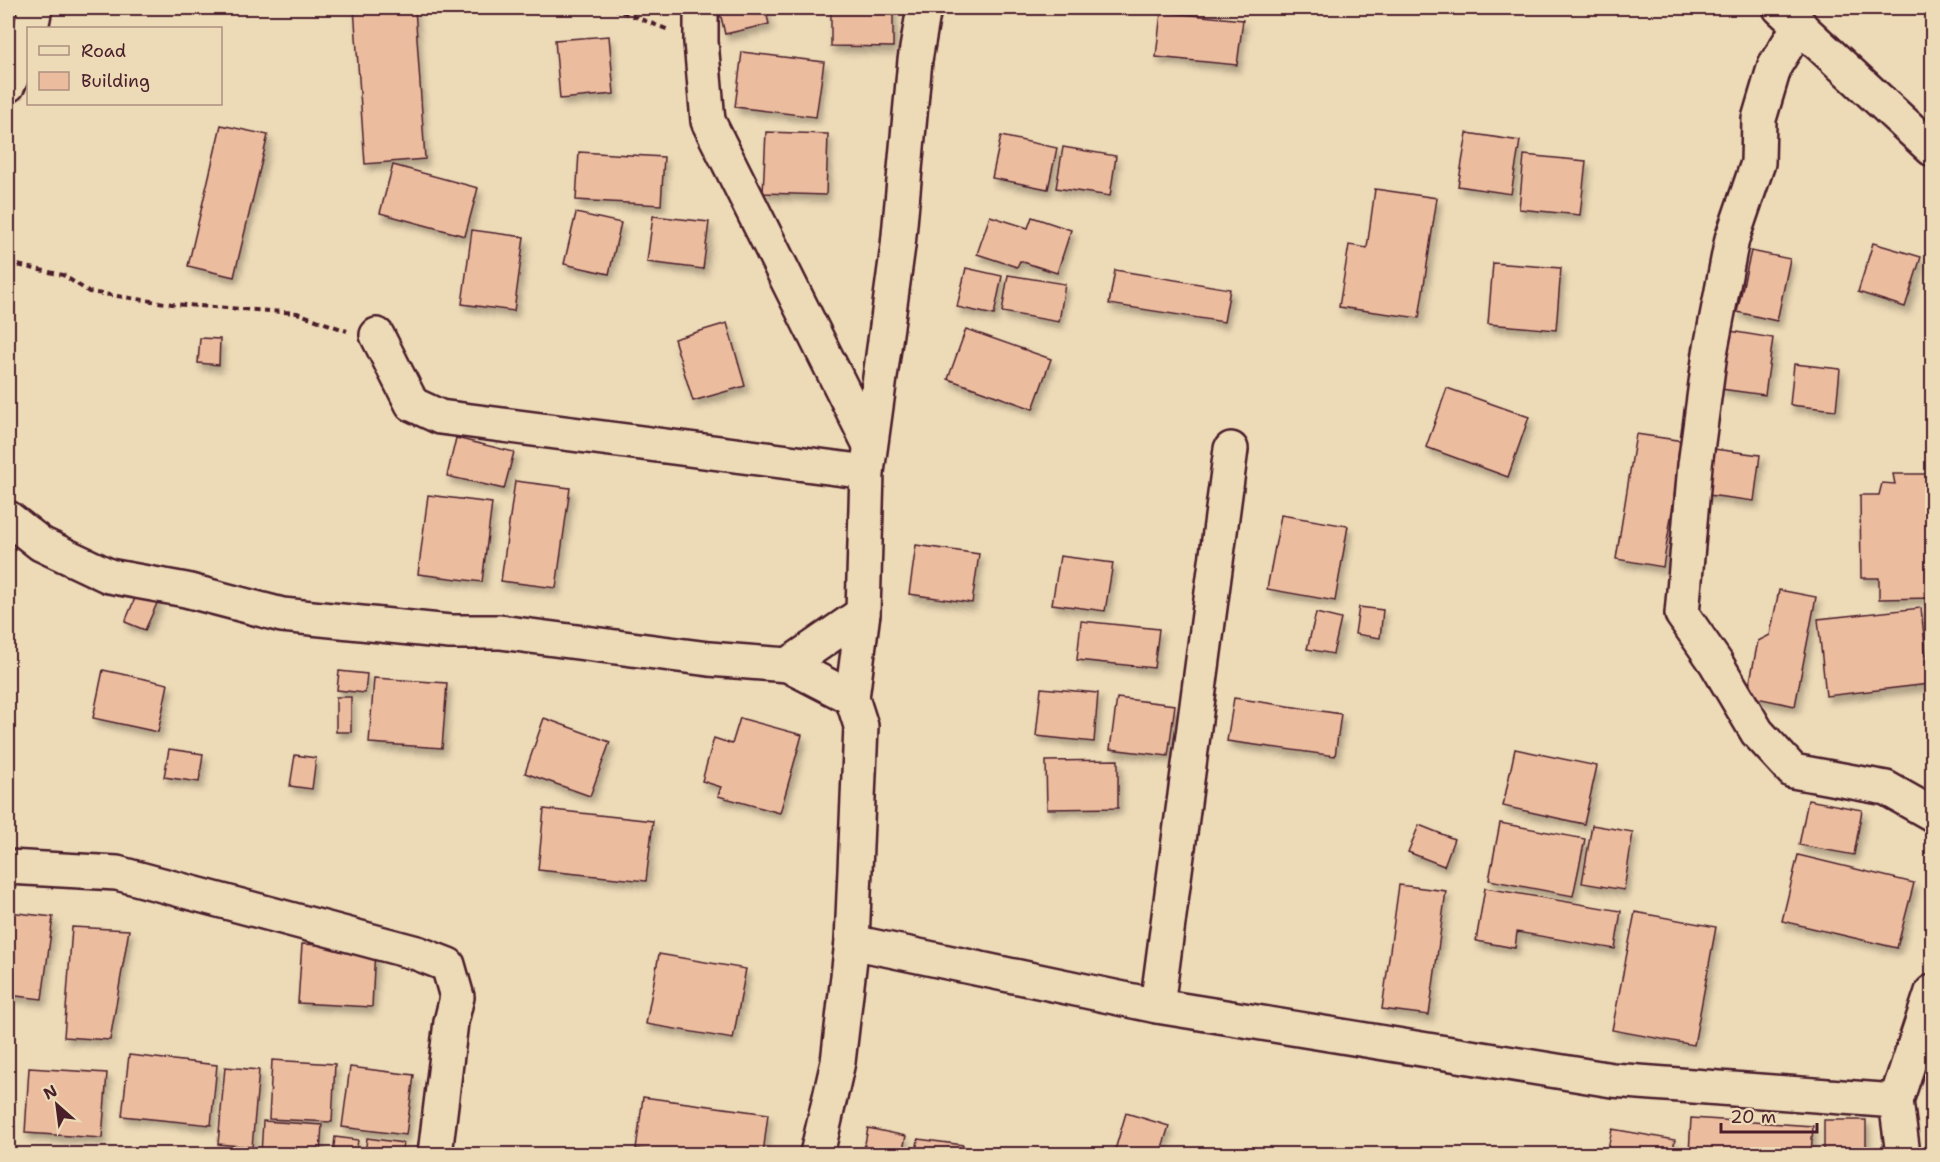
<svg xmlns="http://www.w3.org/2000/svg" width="1940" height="1162" viewBox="0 0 1940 1162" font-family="'Shantell Sans',sans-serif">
<defs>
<filter id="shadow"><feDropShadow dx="3.5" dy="6" stdDeviation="3" flood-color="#0004"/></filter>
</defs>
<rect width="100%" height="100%" fill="#eddab7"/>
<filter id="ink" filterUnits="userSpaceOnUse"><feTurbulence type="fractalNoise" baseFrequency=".0167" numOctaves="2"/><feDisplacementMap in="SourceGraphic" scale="12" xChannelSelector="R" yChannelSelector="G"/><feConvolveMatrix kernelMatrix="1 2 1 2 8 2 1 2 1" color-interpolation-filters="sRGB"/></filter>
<g filter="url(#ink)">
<!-- building -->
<g fill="#ecbc9f" stroke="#4a1f2b" stroke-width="1.5" filter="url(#shadow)">
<polygon points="354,8 415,8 425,159 365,164"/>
<polygon points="719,8 765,8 769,24 725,34"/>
<polygon points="831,8 893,8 893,47 831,46"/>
<polygon points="1161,12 1243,20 1237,65 1156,57"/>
<polygon points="609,36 614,94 560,99 555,40"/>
<polygon points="742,52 824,62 816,117 735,107"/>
<polygon points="221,125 268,135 234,277 188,266"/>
<polygon points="766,132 828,134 826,195 763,193"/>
<polygon points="1467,133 1520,141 1511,194 1458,186"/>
<polygon points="1001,136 1057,148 1048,189 992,178"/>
<polygon points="1063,147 1116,156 1110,196 1056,188"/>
<polygon points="579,152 664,157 661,205 576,200"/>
<polygon points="1524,155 1586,161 1580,215 1519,209"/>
<polygon points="393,165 478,188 465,236 380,213"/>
<polygon points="1375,189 1437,198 1419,318 1339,307 1349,245 1367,248"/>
<polygon points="576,213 621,223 609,274 564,264"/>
<polygon points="653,216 709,222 703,269 647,262"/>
<polygon points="990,216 1028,228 1032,217 1071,230 1057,273 1020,261 1017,267 977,254"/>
<polygon points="472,230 524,237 514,311 462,304"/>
<polygon points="1873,243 1921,257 1905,307 1858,292"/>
<polygon points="1751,251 1790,259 1777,321 1737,312"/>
<polygon points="1493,263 1561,268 1556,330 1488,324"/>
<polygon points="966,268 1002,276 994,315 957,307"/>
<polygon points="1115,270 1230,289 1224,322 1109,304"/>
<polygon points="1008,275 1065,284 1059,322 1002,312"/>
<polygon points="727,323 745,386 693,401 674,339"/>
<polygon points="966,329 1051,359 1033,409 948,379"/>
<polygon points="1730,331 1773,338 1765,395 1721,389"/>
<polygon points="200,338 220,339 219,365 198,363"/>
<polygon points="1794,364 1840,369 1836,410 1790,405"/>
<polygon points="1447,388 1529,417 1508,477 1426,447"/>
<polygon points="1636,434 1683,441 1663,567 1616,559"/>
<polygon points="456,438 514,452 504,489 447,476"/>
<polygon points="1706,448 1760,455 1754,501 1701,494"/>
<polygon points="1893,474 1932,474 1932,598 1879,599 1879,578 1861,578 1860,495 1879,495 1882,483 1895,484"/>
<polygon points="515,481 570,488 556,588 501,581"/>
<polygon points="428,495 492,503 482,582 418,574"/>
<polygon points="1281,515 1348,526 1335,601 1267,589"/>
<polygon points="916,545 979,554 972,603 909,594"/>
<polygon points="1060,556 1113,563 1105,611 1052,604"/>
<polygon points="1779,590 1816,597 1795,706 1747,696 1758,641 1770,635"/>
<polygon points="138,591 159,599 145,630 125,622"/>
<polygon points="1359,607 1383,610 1380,638 1355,634"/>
<polygon points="1921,608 1929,684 1826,696 1818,619"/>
<polygon points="1316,613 1341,619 1333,654 1307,649"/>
<polygon points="1081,621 1159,629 1154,668 1077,660"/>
<polygon points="103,670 168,684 158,732 93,718"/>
<polygon points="339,671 367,674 365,693 337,690"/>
<polygon points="374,678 447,683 442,748 369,743"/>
<polygon points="1041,688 1098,693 1094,742 1036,736"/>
<rect x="336" y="697" width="15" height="35"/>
<polygon points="1117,698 1175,705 1168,756 1110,749"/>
<polygon points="1234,698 1341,714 1335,756 1227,741"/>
<polygon points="544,718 610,742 590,796 525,773"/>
<polygon points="740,718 802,735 780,813 718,796 721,787 702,781 714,738 732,744"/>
<polygon points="169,749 203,754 199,782 164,777"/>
<polygon points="1515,749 1597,766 1584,824 1503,806"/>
<polygon points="295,755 316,758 312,789 290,786"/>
<polygon points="1118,760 1118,808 1047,809 1046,761"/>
<polygon points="1808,800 1862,810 1854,855 1799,845"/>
<polygon points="544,809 653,821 646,881 538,870"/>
<polygon points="1500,823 1585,839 1573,896 1489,880"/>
<polygon points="1419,825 1454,839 1444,866 1408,852"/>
<polygon points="1592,825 1633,832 1624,890 1582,883"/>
<polygon points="1798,855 1914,883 1897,948 1782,921"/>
<polygon points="1399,885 1446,891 1429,1015 1382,1009"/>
<polygon points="1485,888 1621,911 1615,949 1517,932 1515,948 1476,941"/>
<polygon points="8,912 53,917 42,999 8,995"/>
<polygon points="1635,912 1716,927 1694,1045 1612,1030"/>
<polygon points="72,927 129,930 110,1040 64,1037"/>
<polygon points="302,944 375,948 372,1007 298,1003"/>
<polygon points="659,954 746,969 733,1039 646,1024"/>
<polygon points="129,1055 217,1065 211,1125 122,1116"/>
<polygon points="272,1060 335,1064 332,1122 269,1119"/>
<polygon points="225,1067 259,1070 252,1147 218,1144"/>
<polygon points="350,1067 414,1075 406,1135 342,1127"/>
<polygon points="29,1068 107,1073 102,1138 25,1133"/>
<polygon points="643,1097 768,1114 763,1154 676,1154 636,1149"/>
<polygon points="1126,1113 1169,1126 1160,1154 1130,1154 1115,1150"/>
<polygon points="1691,1118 1813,1126 1811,1154 1689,1154"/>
<rect x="1824" y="1120" width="42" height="34"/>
<polygon points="263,1121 322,1125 320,1154 261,1154"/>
<polygon points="868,1128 906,1136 902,1154 863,1154"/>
<polygon points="1612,1129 1675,1140 1672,1154 1607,1154"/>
<polygon points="335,1137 358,1140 356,1154 333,1154"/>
<polygon points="367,1138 403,1143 401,1154 365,1154"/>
<polygon points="918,1139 963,1145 962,1154 916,1154"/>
<polygon points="1005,1148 1037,1154 1004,1154"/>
</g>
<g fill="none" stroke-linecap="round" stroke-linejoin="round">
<!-- minor casing -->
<g stroke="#4a1f2b" stroke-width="38">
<g id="minor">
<polyline points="701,8 701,42 708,121 869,443"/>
<polyline points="1780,8 1932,149"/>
<polyline points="1800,25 1775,65 1759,119 1758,163 1732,239 1710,353 1695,465 1682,614 1716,663 1757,732 1793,771 1886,788 1932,814"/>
<polyline points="31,28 35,8"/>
<polyline points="8,85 28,40"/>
<polyline points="377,335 412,404 440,417 867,472"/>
<polyline points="8,518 41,544 109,576 186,590 282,615 450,632 500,632 709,659 788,665 852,698"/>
<polyline points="788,665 863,613"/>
<polyline points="8,867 117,873 417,953 448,965 457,997 451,1022 435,1154"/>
<polyline points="852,942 1157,1006 1612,1080 1896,1101"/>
<polyline points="1157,1006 1231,449"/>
<polyline points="817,1154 838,1062 852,942 861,726 852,698 863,613 867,472 898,246 915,60 924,8"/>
<polyline points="1903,1154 1896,1101 1932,992"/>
</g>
</g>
<!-- path -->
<g stroke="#4a1f2b" stroke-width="4" stroke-dasharray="6 4.5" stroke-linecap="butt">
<polyline points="612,8 669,30"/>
<polyline points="8,263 63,275 89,292 172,304 297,313 347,331"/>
</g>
<!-- minor -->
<use href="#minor" stroke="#eddab7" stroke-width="33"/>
</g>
</g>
<!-- margin -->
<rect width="1940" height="1162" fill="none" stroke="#eddab7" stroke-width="30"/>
<rect x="15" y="15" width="1910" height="1132" fill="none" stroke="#4a1f2b" stroke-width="2" filter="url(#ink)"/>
<!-- legend -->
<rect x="27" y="27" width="195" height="78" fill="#eddab7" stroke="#ac8f7f" stroke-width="1.5"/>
<rect x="39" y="46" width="30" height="9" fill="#eddab7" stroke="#ac8f7f" stroke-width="1.5"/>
<text x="81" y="57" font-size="18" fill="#4a1f2b">Road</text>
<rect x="39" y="72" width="30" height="18" fill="#ecbc9f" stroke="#ac8f7f" stroke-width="1.5"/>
<text x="81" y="87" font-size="18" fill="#4a1f2b">Building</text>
<!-- north arrow -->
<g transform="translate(57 1105) rotate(332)" stroke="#eddab7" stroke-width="4.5" paint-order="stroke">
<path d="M0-4.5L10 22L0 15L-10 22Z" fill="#4a1f2b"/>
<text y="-9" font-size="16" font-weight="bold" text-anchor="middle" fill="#4a1f2b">N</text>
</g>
<!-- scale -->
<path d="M1721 1123v9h96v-9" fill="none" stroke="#4a1f2b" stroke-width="3"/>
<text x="1730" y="1123" font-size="18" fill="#4a1f2b" stroke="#eddab7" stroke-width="4.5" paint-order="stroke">20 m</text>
</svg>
